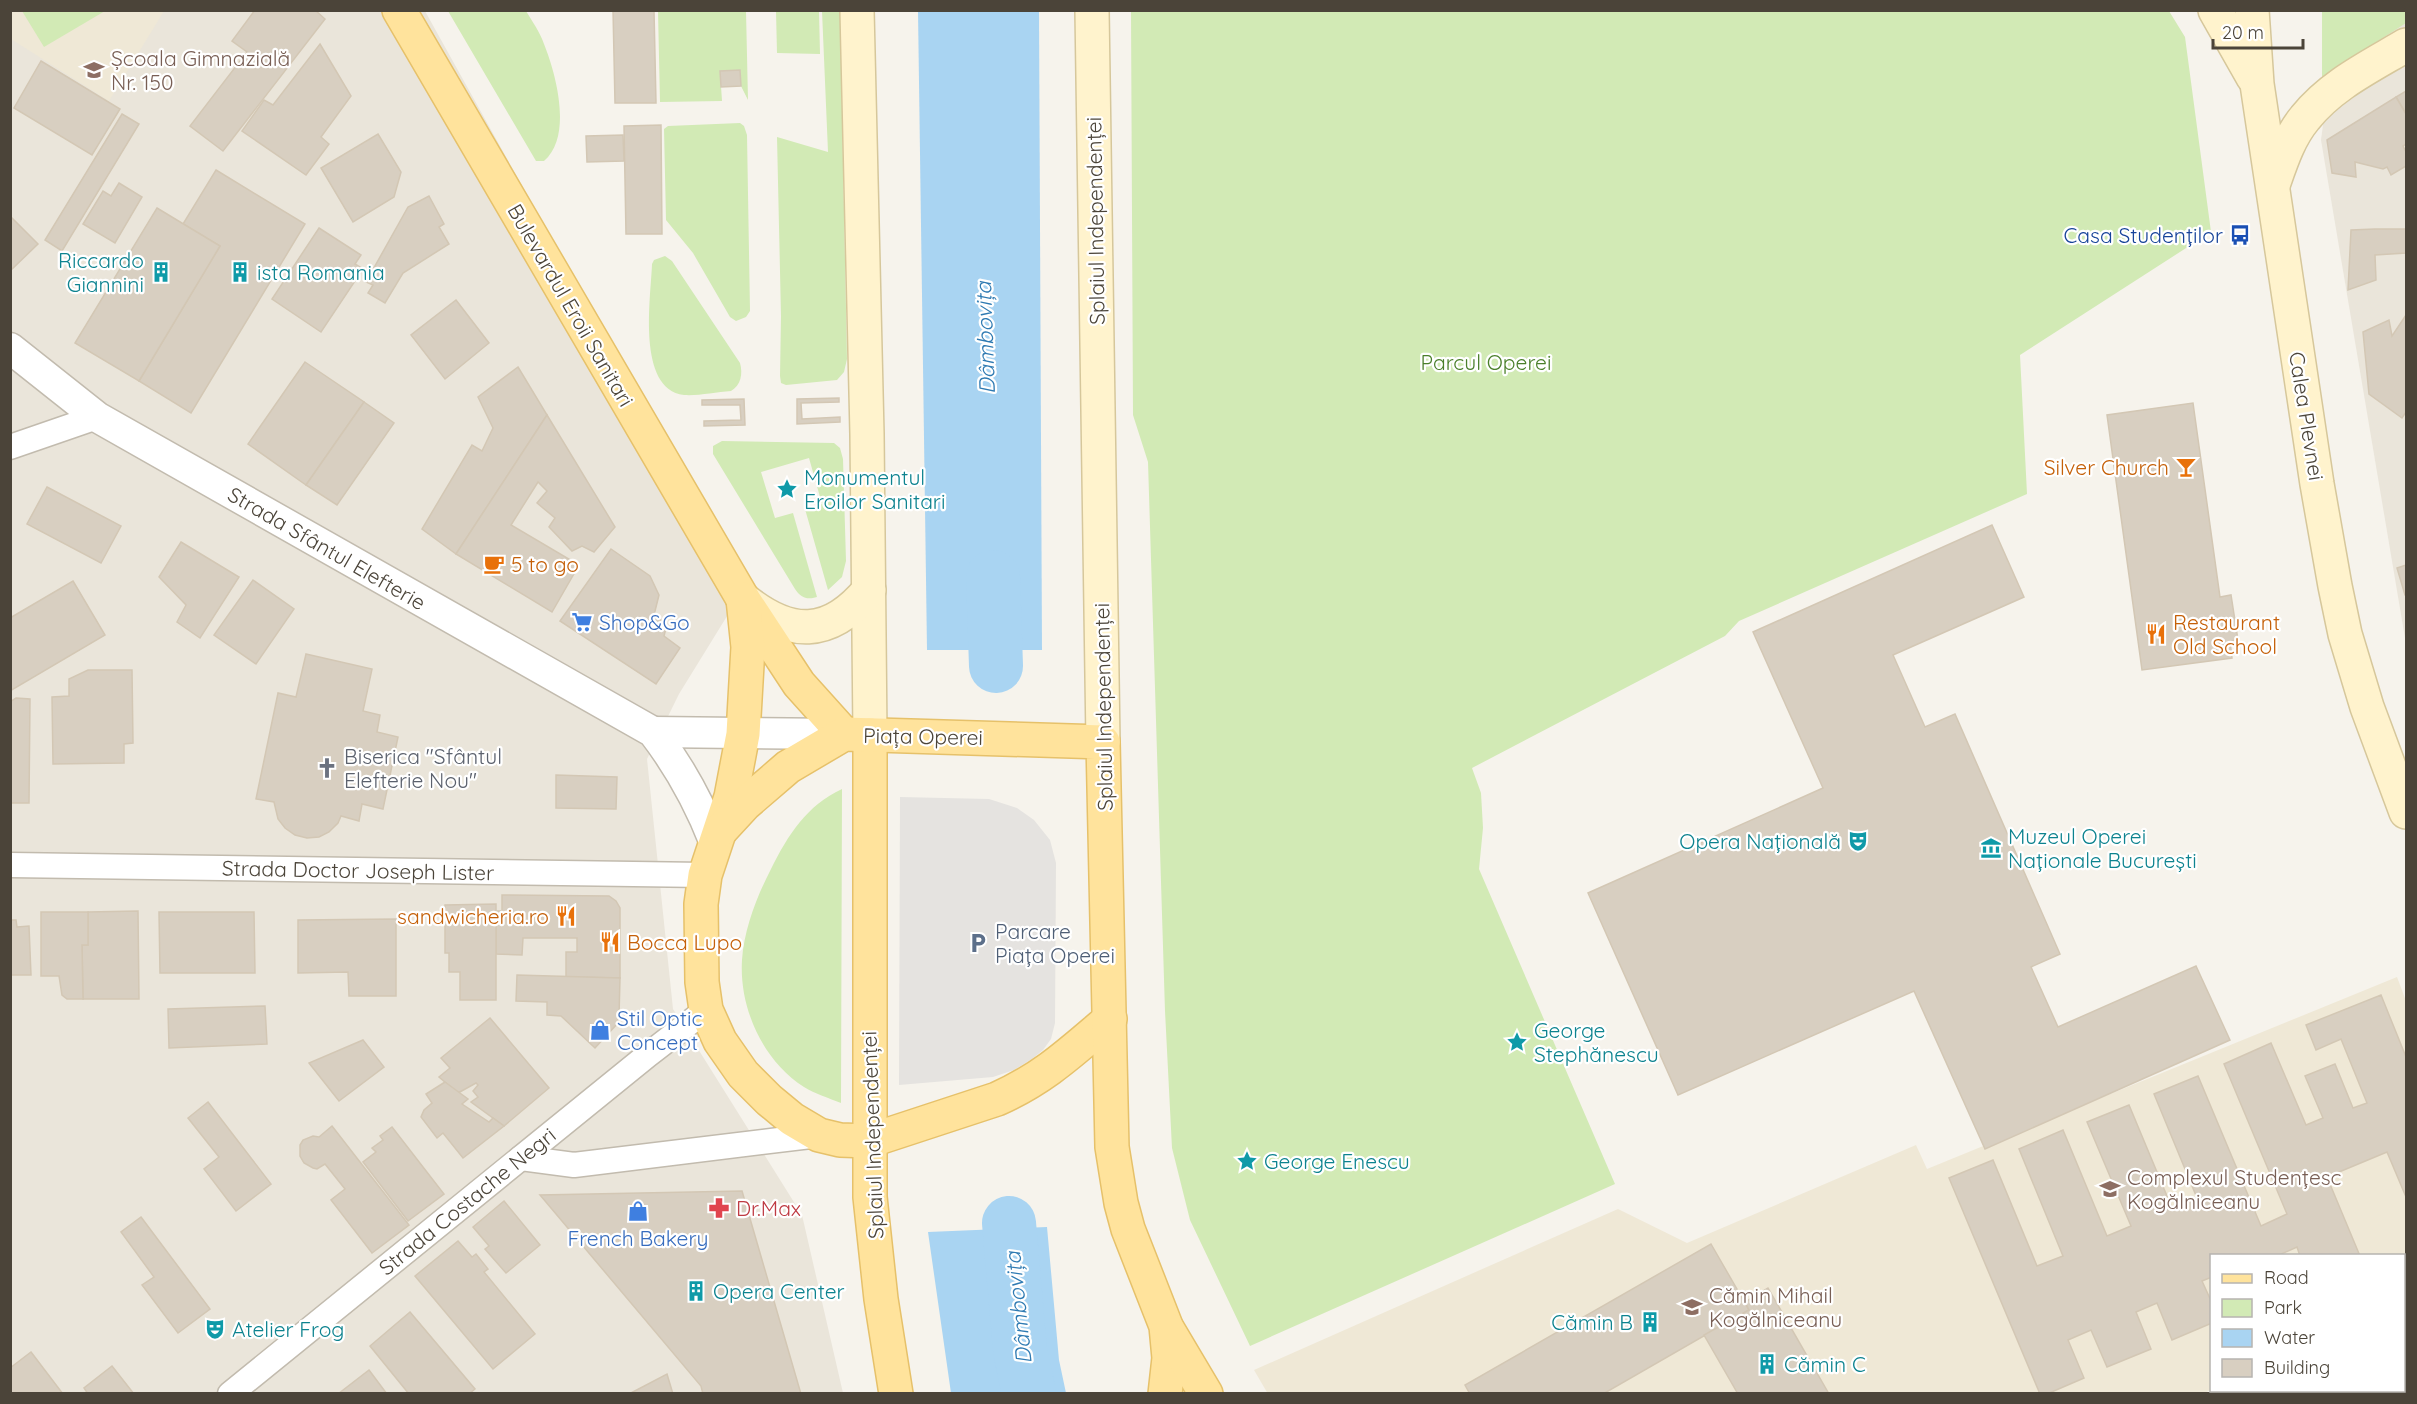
<svg xmlns="http://www.w3.org/2000/svg" width="2417" height="1404" viewBox="0 0 2417 1404" font-family="Quicksand,sans-serif">
<rect width="100%" height="100%" fill="#f6f3ec"/>
<!-- residential -->
<g fill="#eae5da">
<polygon points="10,11 425,11 745,587 679,694 647,759 673,1009 802,1215 843,1393 11,1393"/>
<polygon points="2338,11 2406,11 2406,644 2321,140"/>
</g>
<!-- education -->
<g fill="#efe8d6">
<polygon points="10,11 164,11 109,101 11,39"/>
<polygon points="2397,977 2406,1001 2406,1296 2404,1298 2404,1256 2212,1256 2211,1390 2204,1393 1268,1394 1254,1370 1618,1209 1687,1243 1916,1145 1927,1169"/>
</g>
<!-- green -->
<g fill="#d2eab5">
<polygon points="22,11 105,11 44,47"/>
<path d="M448,11H526C532,21 540,32 544,44C556,74 573,136 544,161H536Z"/>
<polygon points="658,11 746,11 748,100 741,86 740,70 720,71 722,101 660,102"/>
<polygon points="776,11 819,11 820,54 777,53"/>
<polygon points="822,11 840,11 847,359 844,372 837,380 786,385 781,383 780,376 781,316 777,137 828,152"/>
<polygon points="1131,11 2169,11 2185,37 2211,232 2020,355 2027,494 1739,621 1725,636 1472,768 1481,793 1483,828 1479,869 1615,1184 1250,1346 1190,1220 1172,1148 1165,1011 1148,462 1133,415"/>
<polygon points="2322,11 2406,11 2406,23 2322,77"/>
<polygon points="740,123 744,126 747,135 750,311 746,317 736,321 730,317 693,253 666,220 664,129 668,126"/>
<path d="M665,256L672,261L740,363C743,374 741,385 731,391C716,392 698,396 684,395C636,389 651,297 652,264L654,260Z"/>
<path d="M722,441L834,443L840,448L843,459L846,561L842,577L828,590L805,509L822,504L809,458L761,472L775,518L793,513L817,597C807,600 801,598 795,589L713,454V446Z"/>
<path d="M842,789L841,1103C829,1098 815,1094 804,1087C763,1061 739,1008 742,960C744,929 757,896 771,869C788,835 807,805 842,789Z"/>
</g>
<!-- parking -->
<polygon fill="#e5e3e0" points="900,797 989,799 1017,808 1034,820 1050,840 1056,863 1055,1023 1051,1039 1043,1050 1032,1059 1014,1070 993,1077 899,1085"/>
<!-- water -->
<g fill="#a9d4f2">
<polygon points="918,11 1039,11 1042,650 927,650"/>
<polygon points="1047,1227 1059,1360 1066,1393 951,1393 928,1232"/>
</g>
<g fill="none" stroke-linecap="round" stroke-linejoin="round">
<!-- river -->
<g stroke="#a9d4f2" stroke-width="54">
<polyline points="993,577 996,666"/>
<polyline points="1009,1223 1020,1350 1029,1394"/>
</g>
</g>
<!-- building -->
<g fill="#d8cfc1" stroke="#d3c7b4" stroke-width="1.5">
<polygon points="255,10 315,10 325,19 223,151 190,126 247,52 232,41"/>
<polygon points="613,10 654,10 656,103 615,103"/>
<polygon points="320,44 351,96 321,137 329,144 306,175 242,131 264,100 273,105"/>
<polygon points="41,61 120,109 92,155 14,108"/>
<polygon points="740,70 741,86 721,87 720,71"/>
<polygon points="2406,91 2406,114 2396,97"/>
<polygon points="2396,97 2406,114 2406,144 2403,146 2406,152 2406,166 2391,175 2387,167 2383,169 2355,162 2356,177 2332,173 2327,140"/>
<polygon points="122,114 139,124 62,251 45,240"/>
<polygon points="661,125 662,234 626,234 624,126"/>
<polygon points="378,134 401,172 394,197 353,222 321,168"/>
<polygon points="623,135 624,161 587,162 586,136"/>
<polygon points="216,170 305,224 191,413 139,381 220,246 183,224"/>
<polygon points="119,183 142,197 115,243 83,224 103,191 111,196"/>
<polygon points="429,196 444,224 439,227 449,244 403,273 385,303 368,293 373,285 366,282 408,207"/>
<polygon points="157,208 220,246 139,381 75,343"/>
<polygon points="10,216 38,244 10,271"/>
<polygon points="319,228 361,255 355,264 363,269 321,332 272,299"/>
<polygon points="2375,229 2406,229 2406,253 2375,255 2376,280 2348,290 2351,230"/>
<polygon points="456,300 489,343 445,379 411,335"/>
<polygon points="2406,315 2406,412 2402,418 2369,394 2363,332 2389,320 2392,336"/>
<polygon points="305,362 364,402 306,485 248,444"/>
<polygon points="518,367 547,415 456,554 422,529 472,445 482,451 493,428 478,397"/>
<polygon points="839,398 839,402 801,403 802,419 840,417 840,422 797,424 797,399"/>
<polygon points="744,399 745,425 704,426 704,421 741,420 740,405 702,405 702,400"/>
<polygon points="364,402 394,423 337,505 306,485"/>
<polygon points="2193,403 2220,597 2231,595 2238,640 2230,641 2232,658 2142,670 2107,415"/>
<polygon points="547,415 615,527 594,552 582,546 572,551 549,527 555,518 537,503 547,491 538,482 511,525 579,565 552,612 456,554"/>
<polygon points="47,487 121,526 101,563 27,524"/>
<polygon points="1992,525 2024,597 1893,655 1925,727 1955,714 2060,954 2031,967 2058,1027 2196,966 2230,1040 1985,1149 1914,991 1678,1095 1588,893 1823,788 1753,632"/>
<polygon points="181,542 239,577 200,638 177,622 186,605 159,577"/>
<polygon points="611,549 650,576 659,595 654,615 667,624 664,636 680,648 656,684 560,621"/>
<polygon points="2406,565 2406,595 2405,595 2397,568"/>
<polygon points="253,580 294,609 256,664 214,635"/>
<polygon points="73,581 105,635 10,691 10,618"/>
<polygon points="306,654 372,669 363,711 380,715 377,732 398,737 383,809 362,804 359,821 341,816 338,823 329,832 319,837 307,838 295,835 285,828 278,819 274,802 256,799 278,693 296,697"/>
<polygon points="88,670 132,670 133,743 124,744 124,763 53,764 52,697 69,696 69,679"/>
<polygon points="16,698 30,699 29,803 10,803 10,702"/>
<polygon points="556,775 617,777 616,809 556,808"/>
<polygon points="502,895 609,896 616,901 620,908 620,978 566,977 566,952 577,952 577,938 523,938 522,955 496,954 496,911 502,911"/>
<polygon points="496,904 496,1000 460,1000 460,972 449,972 449,953 445,953 445,905"/>
<polygon points="138,911 139,999 83,999 82,945 88,945 88,912"/>
<polygon points="41,912 88,912 88,945 82,945 83,999 67,999 62,995 59,976 41,976"/>
<polygon points="159,912 254,912 255,973 160,973"/>
<polygon points="396,919 396,996 349,996 348,972 298,973 298,920"/>
<polygon points="10,920 16,920 17,927 29,926 31,975 11,975 10,992"/>
<polygon points="517,975 620,978 619,1017 617,1024 595,1048 561,1016 547,1015 547,1002 516,1001"/>
<polygon points="2381,995 2406,1057 2406,1197 2387,1152 2327,1177 2360,1256 2300,1256 2297,1247 2277,1256 2212,1256 2212,1277 2202,1281 2212,1303 2212,1323 2172,1340 2157,1303 2136,1312 2151,1349 2107,1367 2091,1330 2068,1340 2084,1378 2047,1394 2040,1394 1949,1178 1993,1160 2037,1266 2063,1256 2019,1149 2063,1130 2107,1236 2131,1226 2087,1122 2129,1105 2172,1208 2197,1198 2154,1094 2198,1076 2261,1226 2287,1214 2224,1064 2271,1043 2306,1125 2323,1118 2305,1076 2335,1064 2353,1108 2367,1103 2341,1039 2316,1050 2306,1025"/>
<polygon points="265,1006 267,1044 169,1048 168,1009"/>
<polygon points="490,1018 549,1088 504,1126 471,1102 478,1097 473,1091 478,1085 476,1083 458,1093 439,1077 450,1068 441,1058"/>
<polygon points="363,1040 384,1067 339,1101 309,1063"/>
<polygon points="445,1082 468,1099 462,1104 489,1122 493,1118 504,1126 463,1158 443,1133 437,1138 421,1117 424,1110 432,1103 426,1094"/>
<polygon points="208,1102 271,1184 236,1211 204,1169 219,1157 188,1118"/>
<polygon points="332,1126 409,1225 372,1253 331,1200 345,1189 325,1164 317,1169 313,1168 304,1163 300,1156 300,1145 303,1140 313,1136 319,1137"/>
<polygon points="392,1127 444,1194 408,1221 363,1162 376,1152 372,1148 383,1140 380,1136"/>
<polygon points="742,1191 801,1394 703,1394 701,1386 540,1195"/>
<polygon points="504,1201 540,1245 506,1273 485,1249 489,1246 473,1227"/>
<polygon points="141,1217 210,1309 178,1333 142,1285 154,1277 121,1232"/>
<polygon points="458,1241 472,1257 476,1254 488,1269 484,1272 535,1334 493,1369 415,1276"/>
<polygon points="1711,1244 1749,1310 1603,1394 1470,1394 1465,1385"/>
<polygon points="1768,1288 1829,1394 1738,1394 1704,1335 1749,1310 1745,1302"/>
<polygon points="410,1312 475,1389 469,1394 409,1394 370,1346"/>
<polygon points="31,1352 63,1394 10,1394 10,1368"/>
<polygon points="2404,1357 2406,1360 2406,1394 2375,1394 2375,1390 2404,1390"/>
<polygon points="112,1366 134,1394 88,1394 84,1388"/>
<polygon points="369,1370 387,1394 338,1394"/>
<polygon points="667,1374 673,1394 629,1394"/>
<polygon points="2274,1390 2327,1390 2321,1394 2276,1394"/>
</g>
<g fill="none" stroke-linecap="round" stroke-linejoin="round">
<!-- minor casing -->
<g stroke="#c2bbae" stroke-width="27">
<g id="minor">
<polyline points="10,447 97,417"/>
<polyline points="10,865 705,875"/>
<polyline points="521,1158 574,1165 819,1135"/>
<polyline points="230,1394 649,1054 706,1010"/>
</g>
</g>
<!-- tertiary casing -->
<g stroke="#c2bbae" stroke-width="33">
<g id="tertiary">
<path d="M10,348L97,417L653,732C680,767 699,802 715,843"/>
<polyline points="653,732 844,734"/>
</g>
</g>
<!-- secondary casing -->
<g stroke="#d6c79b" stroke-width="36">
<g id="secondary">
<polyline points="857,10 867,434 870,735"/>
<polyline points="1092,10 1103,742"/>
<polyline points="2215,10 2253,77"/>
<polyline points="2252,10 2257,84 2317,484 2335,586 2345,634 2367,707 2406,812"/>
<path d="M2273,185C2281,162 2289,137 2305,118C2331,85 2371,66 2406,45"/>
<path d="M743,599C790,637 829,638 869,590"/>
</g>
</g>
<!-- primary casing -->
<g stroke="#e6c16a" stroke-width="36">
<g id="primary">
<polyline points="399,10 743,599 799,684 844,734"/>
<path d="M743,599L748,647L743,734L731,797L705,875L701,904L702,982L706,1010L720,1041L743,1074L769,1100L792,1119L819,1135L840,1140L869,1141L997,1099C1044,1078 1071,1052 1110,1019"/>
<polyline points="870,735 870,1197 881,1299 896,1394"/>
<polyline points="721,830 745,804 788,767 844,734 1103,742 1112,1147 1121,1203 1128,1229 1166,1326 1169,1358 1165,1394"/>
<polyline points="1168,1330 1206,1394"/>
</g>
</g>
<!-- minor -->
<use href="#minor" stroke="#fff" stroke-width="24"/>
<!-- tertiary -->
<use href="#tertiary" stroke="#fff" stroke-width="30"/>
<!-- secondary -->
<use href="#secondary" stroke="#fff3cd" stroke-width="33"/>
<!-- primary -->
<use href="#primary" stroke="#ffe39c" stroke-width="33"/>
</g>
<!-- icons -->
<defs>
<g id="school-bare" transform="scale(1.62)"><path d="M0-5L7-2L0 1L-7-2ZM-4 1L0 2.5L4 1V4Q0 6-4 4Z" fill="#8d6e63" stroke="#fff" stroke-width="2.5" paint-order="stroke"/></g>
<g id="bus-bare" transform="scale(1.62)"><path d="M-5-6H5V4H4V6H2V4H-2V6H-4V4H-5ZM-3.5-4V0h7V-4ZM-3.5 1.2v1.5H-2V1.2ZM2 1.2v1.5H3.5V1.2Z" fill="#1a4fb4" stroke="#fff" stroke-width="2.5" paint-order="stroke"/></g>
<g id="building-bare" transform="scale(1.62)"><path d="M-4-6H4V6H1V3H-1V6H-4ZM-2.5-4.3h1.7v1.8h-1.7ZM.8-4.3h1.7v1.8H.8ZM-2.5-1h1.7V.8h-1.7ZM.8-1h1.7V.8H.8Z" fill="#0f9aa8" stroke="#fff" stroke-width="2.5" paint-order="stroke"/></g>
<g id="bar-bare" transform="scale(1.62)"><path d="M-6-5H6L.8 .8V4.5H3.5V6h-7V4.5H-.8V.8Z" fill="#e8710a" stroke="#fff" stroke-width="2.5" paint-order="stroke"/></g>
<g id="sight-bare" transform="scale(1.62)"><path d="M0-6L1.8-2.2L6-1.7L2.9 1.2L3.7 5.4L0 3.3L-3.7 5.4L-2.9 1.2L-6-1.7L-1.8-2.2Z" fill="#0f9aa8" stroke="#fff" stroke-width="2.5" paint-order="stroke"/></g>
<g id="cafe-bare" transform="scale(1.62)"><path d="M-5.5-4.5H6V0H3Q3 3.5 0 3.5H-2.5Q-5.5 3.5-5.5 0ZM3-3.2v2h1.7v-2ZM-6 4.5H4V6H-6Z" fill="#e8710a" stroke="#fff" stroke-width="2.5" paint-order="stroke"/></g>
<g id="supermarket-bare" transform="scale(1.62)"><path d="M-6-5.5h2.5l.6 2H6L4.5 2H-2.5L-4.4-4H-6ZM-1.5 3.2a1.3 1.3 0 1 0 .1 0ZM3 3.2a1.3 1.3 0 1 0 .1 0Z" fill="#3f7fe0" stroke="#fff" stroke-width="2.5" paint-order="stroke"/></g>
<g id="restaurant-bare" transform="scale(1.62)"><path d="M-5-6h1v4h1v-4h1v4h1v-4h1v5L-1.5 .5V6h-2V.5L-5-1ZM5-6V6H3V1.5H1.5Q1.5-4 5-6Z" fill="#e8710a" stroke="#fff" stroke-width="2.5" paint-order="stroke"/></g>
<g id="church-bare" transform="scale(1.62)"><path d="M-1.2-6h2.4v3.5h3.3v2.4h-3.3V6h-2.4V-.1h-3.3v-2.4h3.3Z" fill="#6b7280" stroke="#fff" stroke-width="2.5" paint-order="stroke"/></g>
<g id="theatre-bare" transform="scale(1.62)"><path d="M-5-5.5Q0-4 5-5.5V0Q5 5 0 6Q-5 5-5 0ZM-3.3-2.5H-1v1.5H-3.3ZM1-2.5H3.3v1.5H1ZM-2.8 1Q0 5.5 2.8 1Z" fill="#0f9aa8" stroke="#fff" stroke-width="2.5" paint-order="stroke"/></g>
<g id="museum-bare" transform="scale(1.62)"><path d="M0-6L6-3V-2H-6V-3ZM-5-1h2V3h-2ZM-1-1h2V3h-2ZM3-1h2V3H3ZM-6 4H6V6H-6Z" fill="#0f9aa8" stroke="#fff" stroke-width="2.5" paint-order="stroke"/></g>
<g id="parking-bare" transform="scale(1.62)"><path d="M-3.5-5.5H1a3.5 3.5 0 0 1 0 7H-1V5.5H-3.5ZM-1-3.4V-.6H.8a1.4 1.4 0 0 0 0-2.8Z" fill="#5c6f8a" stroke="#fff" stroke-width="2.5" paint-order="stroke"/></g>
<g id="shop-bare" transform="scale(1.62)"><path d="M-5-2.5h2.3a2.7 3.5 0 0 1 5.4 0H5L5.5 6h-11ZM-1.5-2.5h3a1.5 2.3 0 0 0-3 0Z" fill="#3f7fe0" stroke="#fff" stroke-width="2.5" paint-order="stroke"/></g>
<g id="university-bare" transform="scale(1.62)"><path d="M0-5L7-2L0 1L-7-2ZM-4 1L0 2.5L4 1V4Q0 6-4 4Z" fill="#8d6e63" stroke="#fff" stroke-width="2.5" paint-order="stroke"/></g>
<g id="pharmacy-bare" transform="scale(1.62)"><path d="M-2-6h4v4h4v4h-4v4h-4v-4h-4v-4h4Z" fill="#e0444e" stroke="#fff" stroke-width="2.5" paint-order="stroke"/></g>
</defs>
<g fill-rule="evenodd">
<use href="#school-bare" x="94" y="70"/>
<use href="#bus-bare" x="2240" y="235"/>
<use href="#building-bare" x="161" y="272"/>
<use href="#building-bare" x="240" y="272"/>
<use href="#bar-bare" x="2186" y="467"/>
<use href="#sight-bare" x="787" y="489"/>
<use href="#cafe-bare" x="494" y="564"/>
<use href="#supermarket-bare" x="582" y="622"/>
<use href="#restaurant-bare" x="2156" y="634"/>
<use href="#church-bare" x="327" y="768"/>
<use href="#theatre-bare" x="1858" y="841"/>
<use href="#museum-bare" x="1991" y="848"/>
<use href="#restaurant-bare" x="566" y="916"/>
<use href="#restaurant-bare" x="610" y="942"/>
<use href="#parking-bare" x="978" y="943"/>
<use href="#shop-bare" x="600" y="1030"/>
<use href="#sight-bare" x="1517" y="1042"/>
<use href="#sight-bare" x="1247" y="1161"/>
<use href="#university-bare" x="2110" y="1189"/>
<use href="#pharmacy-bare" x="719" y="1208"/>
<use href="#shop-bare" x="638" y="1211"/>
<use href="#building-bare" x="696" y="1291"/>
<use href="#university-bare" x="1692" y="1307"/>
<use href="#building-bare" x="1650" y="1322"/>
<use href="#theatre-bare" x="215" y="1329"/>
<use href="#building-bare" x="1767" y="1364"/>
</g>
<g text-anchor="middle" dominant-baseline="central" stroke-width="4.5" stroke-linejoin="round" paint-order="stroke">
<!-- education labels -->
<g font-size="21" fill="#785e54" stroke="#fff" text-anchor="start">
<text x="111" y="58">Școala Gimnazială<tspan x="111" dy="24">Nr. 150</tspan></text>
<text x="2127" y="1177">Complexul Studențesc<tspan x="2127" dy="24">Kogălniceanu</tspan></text>
<text x="1709" y="1295">Cămin Mihail<tspan x="1709" dy="24">Kogălniceanu</tspan></text>
</g>
<!-- street labels -->
<g font-size="21" fill="#4b4439" stroke="#fff">
<text transform="translate(1095 221) rotate(-91)">Splaiul Independenței</text>
<text transform="translate(571 305) rotate(60)">Bulevardul Eroii Sanitari</text>
<text transform="translate(2307 416) rotate(81)">Calea Plevnei</text>
<text transform="translate(327 548) rotate(30)">Strada Sfântul Elefterie</text>
<text transform="translate(1103 707) rotate(-91)">Splaiul Independenței</text>
<text transform="translate(923 736) rotate(1)">Piața Operei</text>
<text transform="translate(358 870) rotate(1)">Strada Doctor Joseph Lister</text>
<text transform="translate(872 1135) rotate(-92)">Splaiul Independenței</text>
<text transform="translate(467 1201) rotate(-39)">Strada Costache Negri</text>
</g>
<!-- transit labels -->
<g font-size="21" fill="#164399" stroke="#fff" text-anchor="end">
<text x="2223" y="235">Casa Studenților</text>
</g>
<!-- culture labels -->
<g font-size="21" fill="#0d838f" stroke="#fff" text-anchor="start">
<text x="144" y="260" text-anchor="end">Riccardo<tspan x="144" dy="24">Giannini</tspan></text>
<text x="257" y="272">ista Romania</text>
<text x="804" y="477">Monumentul<tspan x="804" dy="24">Eroilor Sanitari</tspan></text>
<text x="2008" y="836">Muzeul Operei<tspan x="2008" dy="24">Naționale București</tspan></text>
<text x="1841" y="841" text-anchor="end">Opera Națională</text>
<text x="1534" y="1030">George<tspan x="1534" dy="24">Stephănescu</tspan></text>
<text x="1264" y="1161">George Enescu</text>
<text x="713" y="1291">Opera Center</text>
<text x="1633" y="1322" text-anchor="end">Cămin B</text>
<text x="232" y="1329">Atelier Frog</text>
<text x="1784" y="1364">Cămin C</text>
</g>
<!-- park labels -->
<g font-size="21" fill="#4a7f2a" stroke="#fff">
<text x="1486" y="362">Parcul Operei</text>
</g>
<!-- food labels -->
<g font-size="21" fill="#c56008" stroke="#fff" text-anchor="start">
<text x="2169" y="467" text-anchor="end">Silver Church</text>
<text x="511" y="564">5 to go</text>
<text x="2173" y="622">Restaurant<tspan x="2173" dy="24">Old School</tspan></text>
<text x="549" y="916" text-anchor="end">sandwicheria.ro</text>
<text x="627" y="942">Bocca Lupo</text>
</g>
<!-- shop labels -->
<g font-size="21" fill="#366cbe" stroke="#fff" text-anchor="start">
<text x="599" y="622">Shop&amp;Go</text>
<text x="617" y="1018">Stil Optic<tspan x="617" dy="24">Concept</tspan></text>
<text x="638" y="1238" text-anchor="middle">French Bakery</text>
</g>
<!-- worship labels -->
<g font-size="21" fill="#5b616d" stroke="#fff" text-anchor="start">
<text x="344" y="756">Biserica "Sfântul<tspan x="344" dy="24">Elefterie Nou"</tspan></text>
</g>
<!-- service labels -->
<g font-size="21" fill="#4e5e75" stroke="#fff" text-anchor="start">
<text x="995" y="931">Parcare<tspan x="995" dy="24">Piața Operei</tspan></text>
</g>
<!-- health labels -->
<g font-size="21" fill="#be3a42" stroke="#fff" text-anchor="start">
<text x="736" y="1208">Dr.Max</text>
</g>
<!-- water labels -->
<g font-size="22" font-style="italic" fill="#2e7ab2" stroke="#fff">
<text transform="translate(985 338) rotate(-92)">Dâmbovița</text>
<text transform="translate(1018 1308) rotate(-96)">Dâmbovița</text>
</g>
</g>
<!-- border -->
<rect width="2417" height="1404" fill="none" stroke="#4b4439" stroke-width="24"/>
<!-- legend -->
<rect x="2210" y="1254" width="195" height="138" fill="#ffffff" stroke="#b7b4b0" stroke-width="1.5"/>
<rect x="2222" y="1274" width="30" height="9" fill="#ffe39c" stroke="#b7b4b0" stroke-width="1.5"/>
<text x="2264" y="1284" font-size="18" fill="#4b4439">Road</text>
<rect x="2222" y="1299" width="30" height="18" fill="#d2eab5" stroke="#b7b4b0" stroke-width="1.5"/>
<text x="2264" y="1314" font-size="18" fill="#4b4439">Park</text>
<rect x="2222" y="1329" width="30" height="18" fill="#a9d4f2" stroke="#b7b4b0" stroke-width="1.5"/>
<text x="2264" y="1344" font-size="18" fill="#4b4439">Water</text>
<rect x="2222" y="1359" width="30" height="18" fill="#d8cfc1" stroke="#b7b4b0" stroke-width="1.5"/>
<text x="2264" y="1374" font-size="18" fill="#4b4439">Building</text>
<!-- scale -->
<path d="M2213 39v9h90v-9" fill="none" stroke="#4b4439" stroke-width="3"/>
<text x="2222" y="39" font-size="18" fill="#4b4439" stroke="#ffffff" stroke-width="4.5" paint-order="stroke">20 m</text>
</svg>
